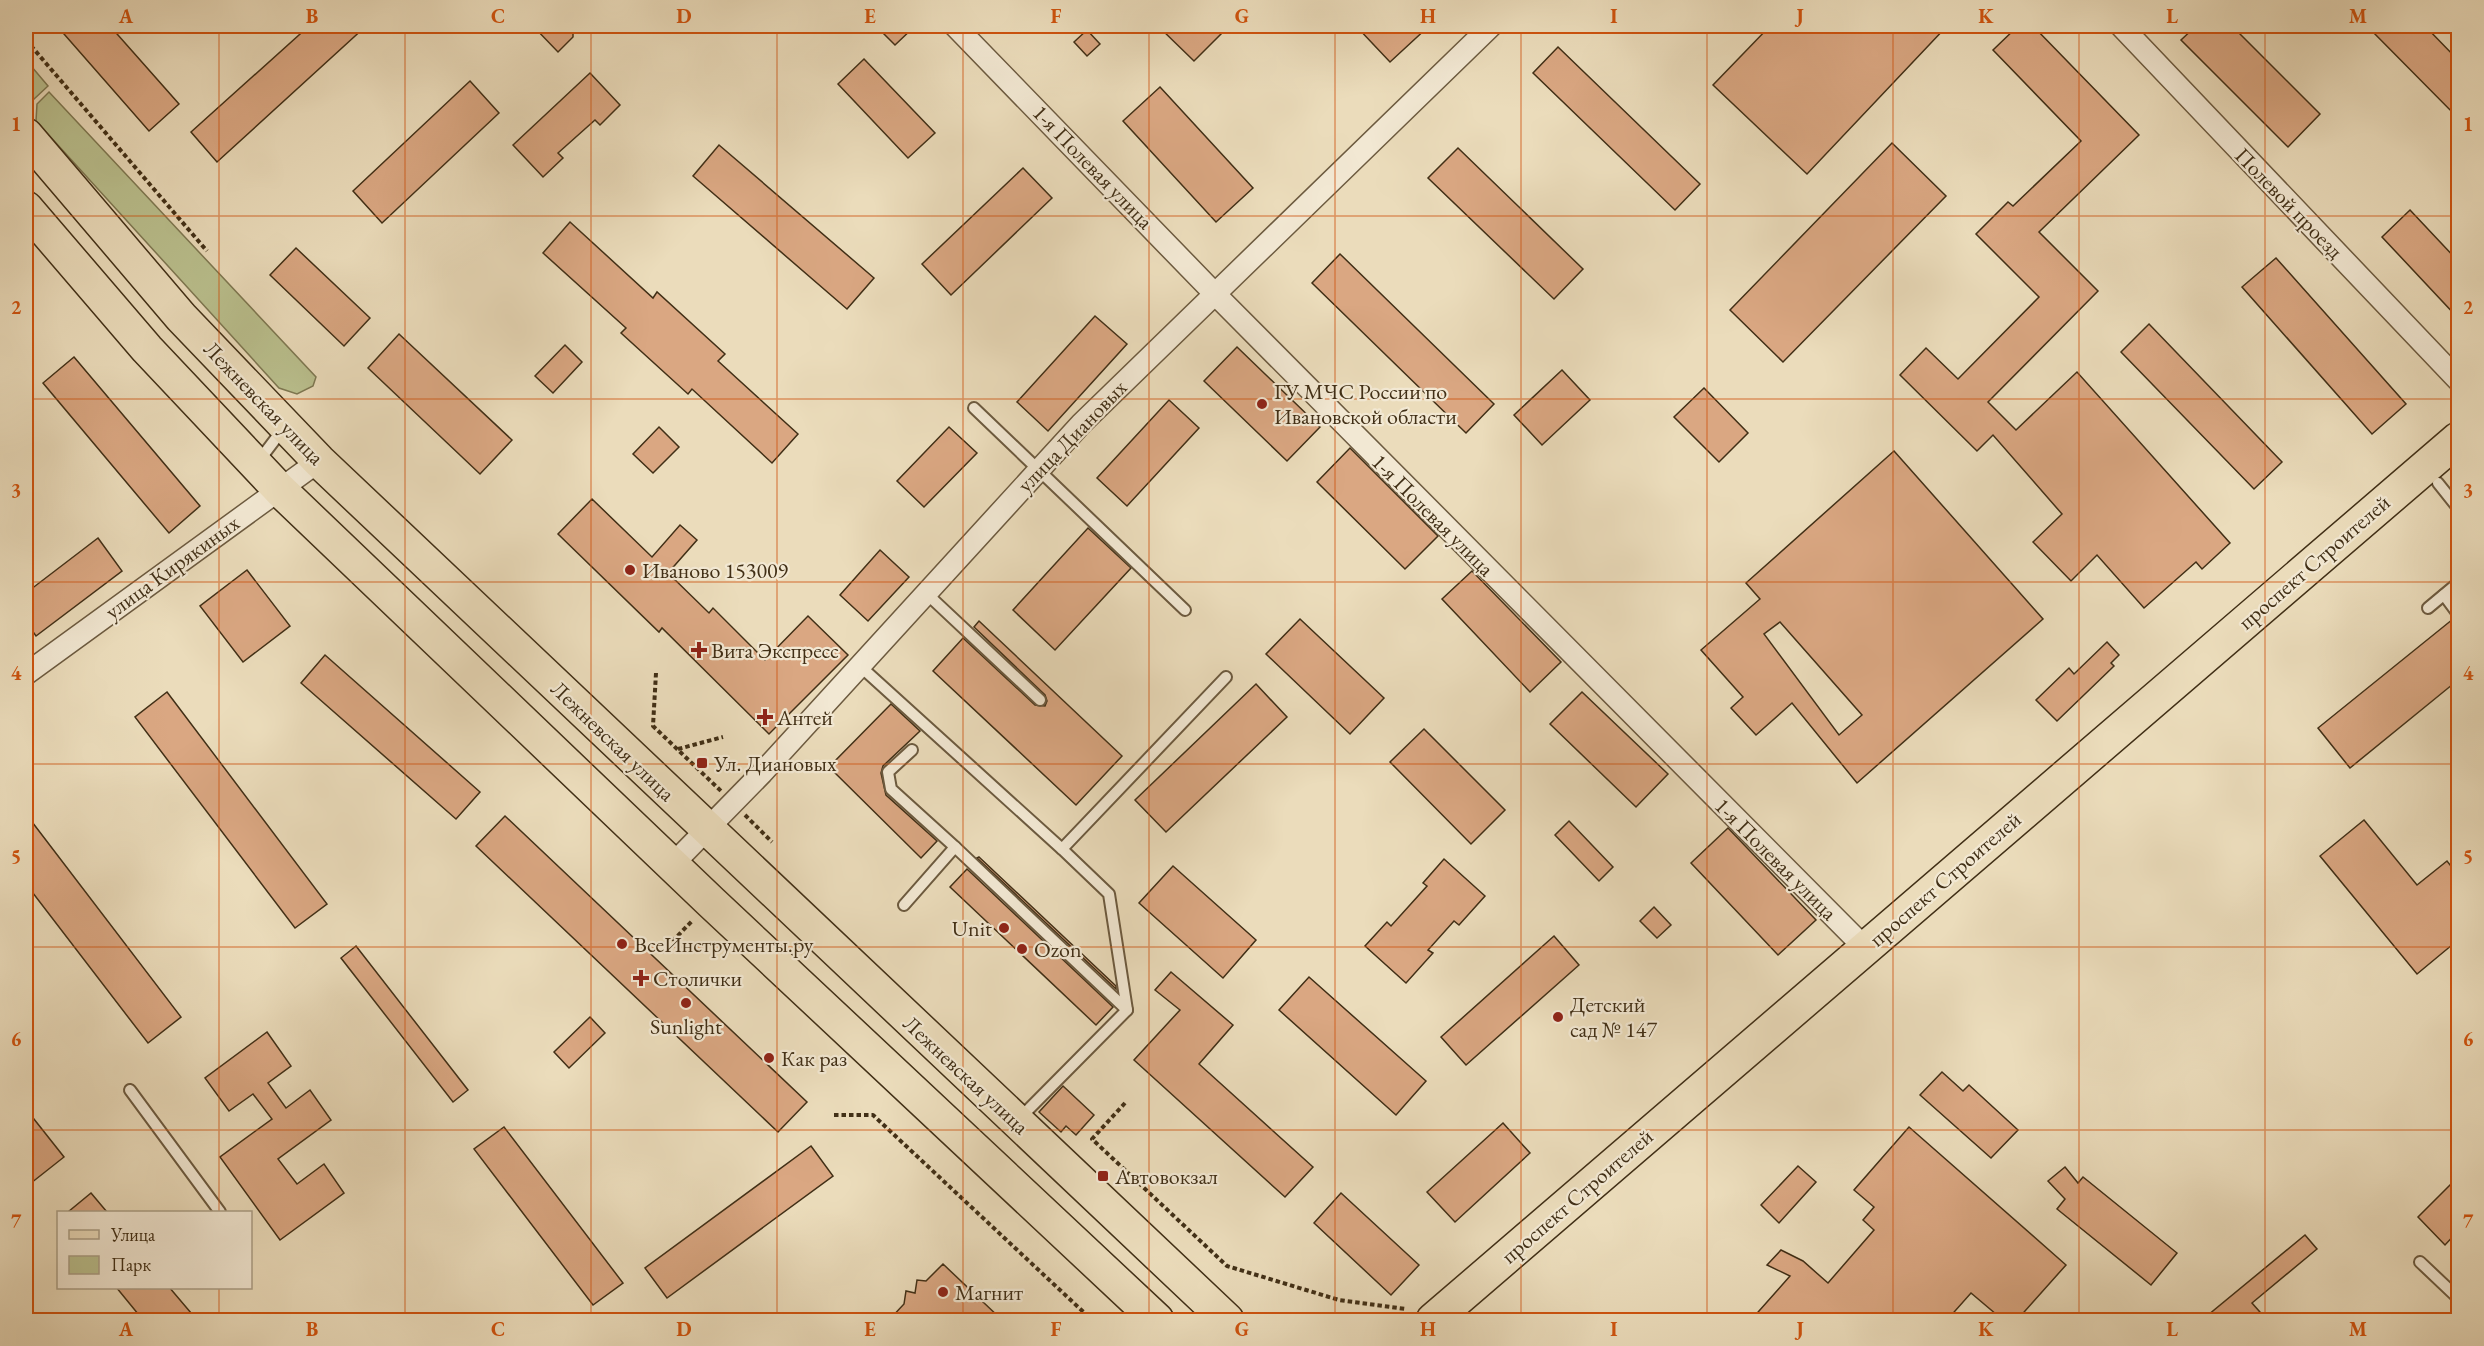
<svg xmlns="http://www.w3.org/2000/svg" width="2484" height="1346" viewBox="0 0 2484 1346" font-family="'EB Garamond',serif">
<rect width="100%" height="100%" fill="#ebdcbb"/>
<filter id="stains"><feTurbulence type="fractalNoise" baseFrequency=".00333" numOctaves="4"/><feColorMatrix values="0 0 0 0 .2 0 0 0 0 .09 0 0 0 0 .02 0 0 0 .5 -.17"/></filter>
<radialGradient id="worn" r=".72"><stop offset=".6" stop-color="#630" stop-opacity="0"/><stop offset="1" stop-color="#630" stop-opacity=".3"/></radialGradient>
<!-- green -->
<g fill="#bac08e" stroke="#7e7852" stroke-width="1.5">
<polygon points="26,60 48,86 33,100 26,93"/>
<polygon points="49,92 316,377 313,386 297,394 279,388 36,121 37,104"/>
</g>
<!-- building -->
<g fill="#daa782" stroke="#412f16" stroke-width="1.5" fill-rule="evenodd">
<polygon points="57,26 110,26 179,104 149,131"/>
<polygon points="309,26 366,26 217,162 191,132"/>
<polygon points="533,26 573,26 573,37 558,52"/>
<polygon points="876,26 915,26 895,45"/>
<polygon points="1158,26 1229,26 1194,61"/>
<polygon points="1356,26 1429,26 1390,62"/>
<polygon points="1770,26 1947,26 1807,174 1713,85"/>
<polygon points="2018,26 2033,26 2139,135 2039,232 2098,291 1988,402 2016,430 2077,372 2230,543 2202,569 2196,562 2144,608 2097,555 2071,581 2033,542 2062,514 1993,435 1977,451 1900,375 1926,348 1958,379 2039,297 1976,234 2008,202 2013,206 2081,141 1993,50"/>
<polygon points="2196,26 2232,26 2320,114 2288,147 2181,40"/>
<polygon points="2367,26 2425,26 2458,60 2458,118"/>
<polygon points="1087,30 1100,44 1087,56 1074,42"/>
<polygon points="1558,47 1700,184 1675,210 1533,73"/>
<polygon points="864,59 935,133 908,158 838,84"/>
<polygon points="590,73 620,105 600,125 595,120 558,153 563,158 543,177 513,145"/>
<polygon points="470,81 499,113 382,223 353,191"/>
<polygon points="1160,87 1253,188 1216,222 1123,121"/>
<polygon points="1892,143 1946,196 1783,362 1730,310"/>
<polygon points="719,145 874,278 847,309 693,176"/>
<polygon points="1458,148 1583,269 1554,299 1428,178"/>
<polygon points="1023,168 1052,198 951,295 922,264"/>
<polygon points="2410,210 2458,261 2458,318 2382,237"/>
<polygon points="570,222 653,298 657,292 725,354 718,361 798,434 772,463 692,389 688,394 621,333 626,328 543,253"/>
<polygon points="296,248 370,318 344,346 270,275"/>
<polygon points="1340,254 1494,404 1466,433 1312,283"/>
<polygon points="2276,258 2406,404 2372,434 2242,287"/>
<polygon points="1095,316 1127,344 1048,431 1017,402"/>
<polygon points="2149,324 2282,462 2254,489 2121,352"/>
<polygon points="399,334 512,440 480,474 368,368"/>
<polygon points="565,345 582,362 553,393 535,376"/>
<polygon points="1237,347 1320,427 1287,461 1204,381"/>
<polygon points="74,357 200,506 169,533 43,383"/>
<polygon points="1562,370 1590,400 1542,445 1514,415"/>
<polygon points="1704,388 1748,433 1719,462 1674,417"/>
<polygon points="1169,400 1199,428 1127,506 1097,478"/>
<polygon points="659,427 679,447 653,473 633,454"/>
<polygon points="949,427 977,453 924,507 897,481"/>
<polygon points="1350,448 1438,536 1405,569 1317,482"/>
<path d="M1894,451L2043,619L1857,783L1792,703L1756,735L1731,708L1743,697L1701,650L1760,599L1746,583ZM1780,622L1862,715L1839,735L1764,634Z"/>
<polygon points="592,499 652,557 680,525 697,540 668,573 709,613 713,608 765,660 808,616 848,655 769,734 662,628 659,632 558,534"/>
<polygon points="1088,528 1131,568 1055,650 1013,610"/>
<polygon points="98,538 122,571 36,636 26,622 26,593"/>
<polygon points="880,550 909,577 868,621 840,595"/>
<polygon points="247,570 290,626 243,662 200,606"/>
<polygon points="1472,571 1561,662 1530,692 1442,599"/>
<polygon points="1300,619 1384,698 1350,734 1266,654"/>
<polygon points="2453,619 2458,621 2458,680 2350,768 2318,728"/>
<polygon points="979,621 1122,756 1076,805 933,671 963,638 1035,705 1045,706 1047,701 1045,695 974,627"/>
<polygon points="2107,642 2119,655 2111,663 2114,666 2057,721 2036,700 2069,668 2074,674"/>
<polygon points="325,655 480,792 456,819 301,683"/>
<polygon points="1256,684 1287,717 1166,832 1135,800"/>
<polygon points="167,692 327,904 295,928 135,717"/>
<polygon points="1582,692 1668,774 1636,807 1550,724"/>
<polygon points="891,704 920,731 883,766 881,773 886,795 937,841 921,858 829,767"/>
<polygon points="1424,729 1505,810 1471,844 1390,762"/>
<polygon points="26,814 181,1017 148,1043 26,884"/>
<polygon points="505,816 807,1102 778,1132 476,846"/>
<polygon points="2364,820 2417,885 2447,861 2458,875 2458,940 2417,974 2320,856"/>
<polygon points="1569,821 1613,867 1599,881 1555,835"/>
<polygon points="1728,828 1816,920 1778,955 1691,863"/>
<polygon points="979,857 1116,986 1116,989 977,858"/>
<polygon points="1444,859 1485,896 1459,925 1454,921 1428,950 1433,953 1406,983 1365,946 1387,922 1391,926 1427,886 1423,883"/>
<polygon points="1173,866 1256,940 1223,978 1139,903"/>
<polygon points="967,869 1113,1007 1096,1025 950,887"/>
<polygon points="1654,907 1671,925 1657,938 1640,921"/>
<polygon points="1554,936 1579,965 1466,1065 1441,1037"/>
<polygon points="356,946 468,1090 453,1102 341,958"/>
<polygon points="1171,972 1233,1025 1199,1064 1313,1167 1285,1197 1134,1060 1180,1010 1155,990"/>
<polygon points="1309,977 1426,1081 1396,1115 1279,1010"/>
<polygon points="590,1017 605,1033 569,1068 554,1052"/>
<polygon points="267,1032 291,1066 268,1083 286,1108 310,1090 331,1120 278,1159 297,1184 324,1164 344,1193 280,1240 220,1157 272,1119 253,1094 229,1111 205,1078"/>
<polygon points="1942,1072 1963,1091 1969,1085 2018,1130 1991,1158 1920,1095"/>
<polygon points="1063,1086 1094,1115 1076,1135 1066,1126 1061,1132 1039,1112"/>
<polygon points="26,1109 64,1157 26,1187"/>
<polygon points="1503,1123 1530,1153 1455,1222 1427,1192"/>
<polygon points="504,1127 623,1283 593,1305 474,1149"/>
<polygon points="1909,1127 2066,1265 2017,1320 2003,1320 1971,1293 1947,1320 1751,1320 1790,1276 1767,1265 1781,1250 1803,1261 1828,1283 1874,1230 1863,1220 1874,1207 1854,1190"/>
<polygon points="811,1146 833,1176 667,1298 645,1268"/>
<polygon points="1798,1166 1816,1182 1779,1223 1761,1205"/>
<polygon points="2065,1167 2078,1183 2083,1177 2177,1253 2151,1285 2057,1209 2065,1199 2048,1181"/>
<polygon points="2458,1177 2458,1231 2445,1245 2418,1217"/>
<polygon points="91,1193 107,1212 68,1212"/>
<polygon points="1341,1193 1419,1265 1391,1295 1314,1223"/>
<polygon points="2305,1235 2317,1249 2252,1303 2267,1320 2202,1320"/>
<polygon points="943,1264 1002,1320 889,1320 904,1304 906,1291 915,1293 917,1280 926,1281"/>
<polygon points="116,1287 169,1287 197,1320 143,1320"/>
</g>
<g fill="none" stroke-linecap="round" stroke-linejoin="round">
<!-- service casing -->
<g stroke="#6c5a3f" stroke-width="14">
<g id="service">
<polyline points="974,408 1185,610"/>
<polyline points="258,462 283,429"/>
<polyline points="2438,483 2458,508"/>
<polyline points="926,593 1040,700"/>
<polyline points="2444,595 2458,614"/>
<polyline points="2428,608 2458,583"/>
<polyline points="860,666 1062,849 1226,677"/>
<polyline points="955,847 1127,1010 1020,1118"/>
<polyline points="1062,849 1109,894 1127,1010"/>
<polyline points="904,905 955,847 891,789 888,772 912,750"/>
<polyline points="130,1090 220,1212"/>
<polyline points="2420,1262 2458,1298"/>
</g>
</g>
<!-- minor casing -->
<g stroke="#6c5a3f" stroke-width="24">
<g id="minor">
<polyline points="955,26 1214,293 1865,948"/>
<polyline points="2121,26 2458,380"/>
<polyline points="26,674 319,461"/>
<polyline points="672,865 762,773 1081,424 1491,26"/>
</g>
</g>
<!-- primary casing -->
<g stroke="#412f16" stroke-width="36">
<polyline id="primary" points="1433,1320 2458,439"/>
</g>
<!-- trunk casing -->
<g stroke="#412f16" stroke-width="36">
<g id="trunk">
<polyline points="26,135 181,317 319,461 1227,1320"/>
<polyline points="26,208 147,349 280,490 711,902 1157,1320"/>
</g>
</g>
<!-- path -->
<g stroke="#412f16" stroke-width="4" stroke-dasharray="4.5 3" stroke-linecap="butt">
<polyline points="26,40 207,251"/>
<polyline points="656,673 653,726 721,791"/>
<polyline points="678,749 723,737"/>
<polyline points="745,815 772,842"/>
<polyline points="662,952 693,920"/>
<polyline points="1125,1103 1092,1139 1227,1266 1339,1300 1406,1309"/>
<polyline points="834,1115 873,1115 1092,1320"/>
</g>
<!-- service -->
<use href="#service" stroke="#f2e8d3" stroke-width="10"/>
<!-- minor -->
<use href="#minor" stroke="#f2e8d3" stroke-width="21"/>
<!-- primary -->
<use href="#primary" stroke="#ebdcbb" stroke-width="33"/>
<!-- trunk -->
<use href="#trunk" stroke="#ebdcbb" stroke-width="33"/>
</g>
<!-- grid -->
<path fill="none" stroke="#cf530e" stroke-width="1.5" stroke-opacity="0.55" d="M219,26V1212M405,26V1320M591,26V1320M777,26V1320M963,26V1320M1149,26V1320M1335,26V1320M1521,26V1320M1707,26V1320M1893,26V1320M2079,26V1320M2265,26V1320M26,216H2458M26,399H2458M26,582H2458M26,764H2458M26,947H2458M26,1130H2458M219,1288V1320"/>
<!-- markers -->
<g fill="#8f2418" stroke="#f2e8d3" stroke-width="2">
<circle cx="1262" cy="404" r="6"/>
<circle cx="630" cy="570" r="6"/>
<path d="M696 641h6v6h6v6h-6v6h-6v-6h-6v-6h6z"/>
<path d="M762 708h6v6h6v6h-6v6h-6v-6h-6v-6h6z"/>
<rect x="696" y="757" width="12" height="12" rx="3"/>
<circle cx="1004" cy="928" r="6"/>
<circle cx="622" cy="944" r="6"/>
<circle cx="1022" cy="949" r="6"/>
<path d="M638 969h6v6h6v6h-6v6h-6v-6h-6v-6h6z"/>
<circle cx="686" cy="1003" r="6"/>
<circle cx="1558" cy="1017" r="6"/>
<circle cx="769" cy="1058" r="6"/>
<rect x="1097" y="1170" width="12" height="12" rx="3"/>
<circle cx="943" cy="1292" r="6"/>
</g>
<g text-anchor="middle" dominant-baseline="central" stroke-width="4.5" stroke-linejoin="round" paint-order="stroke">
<!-- street labels -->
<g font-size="22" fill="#412f16" stroke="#f2e8d3">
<text transform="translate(1093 167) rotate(46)">1-я Полевая улица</text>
<text transform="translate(2289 203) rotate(46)">Полевой проезд</text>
<text transform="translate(264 403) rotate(46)">Лежневская улица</text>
<text transform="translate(1072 436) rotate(-46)">улица Диановых</text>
<text transform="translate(1433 515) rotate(45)">1-я Полевая улица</text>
<text transform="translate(2314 562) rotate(-41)">проспект Строителей</text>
<text transform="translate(172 567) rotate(-36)">улица Кирякиных</text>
<text transform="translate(613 741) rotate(44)">Лежневская улица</text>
<text transform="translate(1776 859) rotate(45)">1-я Полевая улица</text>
<text transform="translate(1945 879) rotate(-41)">проспект Строителей</text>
<text transform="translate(966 1075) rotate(43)">Лежневская улица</text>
<text transform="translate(1577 1196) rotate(-41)">проспект Строителей</text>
</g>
<!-- poi labels -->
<g font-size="22" fill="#412f16" stroke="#f2e8d3" text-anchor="start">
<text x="1274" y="391">ГУ МЧС России по<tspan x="1274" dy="25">Ивановской области</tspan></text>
<text x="642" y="570">Иваново 153009</text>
<text x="711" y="650">Вита Экспресс</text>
<text x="777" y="717">Антей</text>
<text x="714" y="763">Ул. Диановых</text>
<text x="992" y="928" text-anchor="end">Unit</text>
<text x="634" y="944">ВсеИнструменты.ру</text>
<text x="1034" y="949">Ozon</text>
<text x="653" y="978">Столички</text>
<text x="1570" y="1004">Детский<tspan x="1570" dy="25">сад № 147</tspan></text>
<text x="686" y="1026" text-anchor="middle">Sunlight</text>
<text x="781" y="1058">Как раз</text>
<text x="1115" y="1176">Автовокзал</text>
<text x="955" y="1292">Магнит</text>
</g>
</g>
<!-- margin -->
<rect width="2484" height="1346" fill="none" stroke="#ebdcbb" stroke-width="66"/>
<!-- legend -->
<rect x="57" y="1211" width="195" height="78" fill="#f2e8d3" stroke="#ab9e87" stroke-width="1.5"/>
<rect x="69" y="1230" width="30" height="9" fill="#ebdcbb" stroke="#ab9e87" stroke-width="1.5"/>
<text x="111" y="1241" font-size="18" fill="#412f16">Улица</text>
<rect x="69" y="1256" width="30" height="18" fill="#bac08e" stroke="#ab9e87" stroke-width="1.5"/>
<text x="111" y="1271" font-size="18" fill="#412f16">Парк</text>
<rect x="33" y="33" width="2418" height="1280" fill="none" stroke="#cf530e" stroke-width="2"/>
<g font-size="20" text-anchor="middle" font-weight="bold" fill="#cf530e">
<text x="126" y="23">A</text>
<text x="312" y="23">B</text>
<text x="498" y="23">C</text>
<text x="684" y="23">D</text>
<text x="870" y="23">E</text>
<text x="1056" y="23">F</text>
<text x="1242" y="23">G</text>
<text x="1428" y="23">H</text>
<text x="1614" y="23">I</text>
<text x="1800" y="23">J</text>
<text x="1986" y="23">K</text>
<text x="2172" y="23">L</text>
<text x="2358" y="23">M</text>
<text x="16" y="131">1</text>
<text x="2468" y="131">1</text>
<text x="16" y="314">2</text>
<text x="2468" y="314">2</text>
<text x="16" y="497">3</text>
<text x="2468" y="497">3</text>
<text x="16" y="680">4</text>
<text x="2468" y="680">4</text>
<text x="16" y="863">5</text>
<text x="2468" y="863">5</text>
<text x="16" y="1046">6</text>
<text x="2468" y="1046">6</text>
<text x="16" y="1228">7</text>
<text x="2468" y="1228">7</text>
<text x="126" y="1336">A</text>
<text x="312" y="1336">B</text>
<text x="498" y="1336">C</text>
<text x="684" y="1336">D</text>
<text x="870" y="1336">E</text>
<text x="1056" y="1336">F</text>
<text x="1242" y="1336">G</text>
<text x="1428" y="1336">H</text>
<text x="1614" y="1336">I</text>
<text x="1800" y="1336">J</text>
<text x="1986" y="1336">K</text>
<text x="2172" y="1336">L</text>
<text x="2358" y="1336">M</text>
</g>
<rect width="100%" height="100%" filter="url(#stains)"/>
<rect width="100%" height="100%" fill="url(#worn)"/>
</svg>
